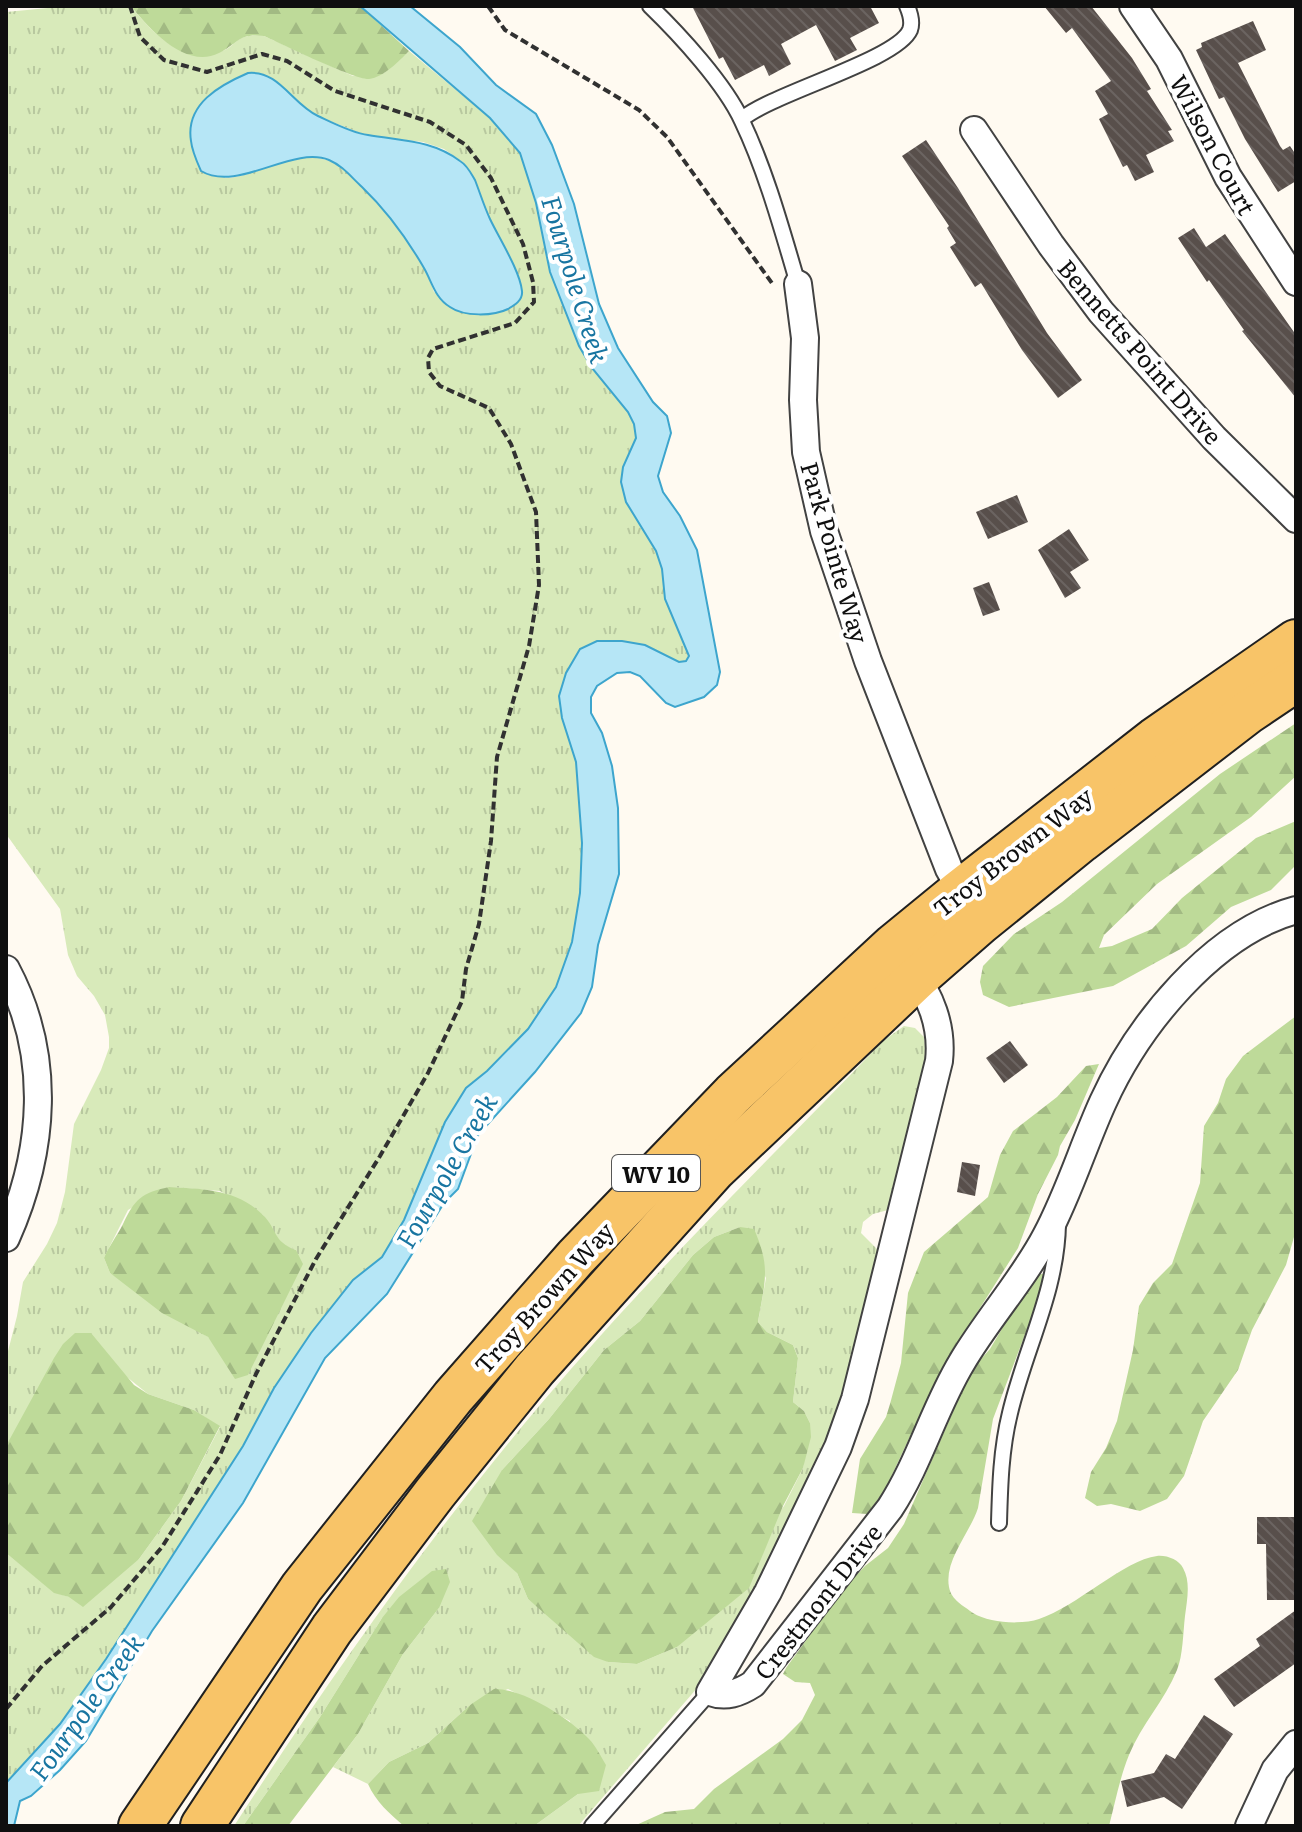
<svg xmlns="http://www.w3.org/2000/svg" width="1302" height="1832" viewBox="0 0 1302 1832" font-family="Literata,serif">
<defs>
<pattern id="grass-tufts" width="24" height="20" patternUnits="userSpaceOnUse" patternTransform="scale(2)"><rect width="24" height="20" fill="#d8eaba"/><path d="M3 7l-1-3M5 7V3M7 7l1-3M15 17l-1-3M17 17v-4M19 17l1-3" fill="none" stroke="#b8c89f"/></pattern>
<pattern id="forest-firs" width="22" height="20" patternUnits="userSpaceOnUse" patternTransform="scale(2)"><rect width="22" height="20" fill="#beda99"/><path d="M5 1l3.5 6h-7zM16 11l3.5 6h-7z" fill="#a2ba83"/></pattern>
<pattern id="building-back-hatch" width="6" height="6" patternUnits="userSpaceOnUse" patternTransform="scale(2)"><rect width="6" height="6" fill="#584f4b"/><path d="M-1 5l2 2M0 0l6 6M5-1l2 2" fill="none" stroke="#6b6461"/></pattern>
</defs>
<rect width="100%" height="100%" fill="#fffaf1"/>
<!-- grass -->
<g fill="url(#grass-tufts)" fill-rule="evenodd">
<path d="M69,6H131C153,34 181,63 219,52C239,47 232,33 264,36L353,76L384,73L409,51L490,118L520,153L536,203L550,272L579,346L592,368L628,412L634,424L636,437L623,467L626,502L656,551L662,569L665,599L689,656L686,661L679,662L645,645L597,641L562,718L576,762L582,842L580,893L572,942L556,987L528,1029L487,1071L466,1088L445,1122L404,1220L382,1257L353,1280L311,1333L274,1388L243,1446L106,1659L60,1724L6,1783V1553L54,1592L69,1597L139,1559L181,1501L220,1427L194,1410L148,1394L122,1373L14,1435L6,1446V1359L17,1316L23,1282L47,1244L57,1223L65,1192L74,1124L101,1070L109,1048V1037L105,1015L94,996L77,976L68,955L60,909L6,834V12ZM248,73L280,85L304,109L320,117L365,135L423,142L444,149L464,163L474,178L488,216L499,313H483L434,292C424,262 399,220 376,198C371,194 365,191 361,186C347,173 336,159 315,158C286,156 253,177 225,178L204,100L224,84ZM169,1187L220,1191L263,1215L281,1244L296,1250L218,1349L208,1337L110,1273L104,1258L128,1210Z"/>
<path d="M904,1026L915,1028L924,1037C930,1076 905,1174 888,1210L873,1214L863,1222L861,1233L878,1250L841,1408L821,1458L739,1624L698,1687L578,1826H534L578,1794L570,1721L508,1689L470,1705L428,1743L389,1762L368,1784L333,1767L358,1734L403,1654L439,1608L382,1618L320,1717L243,1826H234C337,1667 446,1512 571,1369C670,1255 779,1150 883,1041ZM740,1227L766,1278L758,1322L767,1332L793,1345L798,1358L793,1402L804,1411L810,1423L803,1468L784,1506L677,1647L637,1664L608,1662L528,1599L517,1573L502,1470L549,1419L604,1350L640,1321L693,1255L714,1237Z"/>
</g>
<!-- forest -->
<g fill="url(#forest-firs)">
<path d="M131,6H360L409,51C399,61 384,77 369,79C355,80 282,44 264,36C238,33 239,43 219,53C186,70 149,29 131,6Z"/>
<polygon points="1296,723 1296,776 1251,817 1157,884 1104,935 1099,948 1112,946 1152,929 1182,898 1256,838 1296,821 1296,865 1271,890 1231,907 1186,946 1113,986 1009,1007 983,995 980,982 983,966 1014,934 1062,902 1220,774"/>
<polygon points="1296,1016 1296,1230 1286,1265 1252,1330 1238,1370 1203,1421 1184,1476 1167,1499 1140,1511 1111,1504 1097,1506 1085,1498 1091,1472 1106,1448 1117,1421 1133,1350 1139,1306 1153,1283 1172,1264 1200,1183 1204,1126 1218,1103 1226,1079 1243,1056"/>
<polygon points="1099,1064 1075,1120 1060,1146 1058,1155 1038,1194 1018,1248 942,1368 885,1490 867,1514 852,1513 860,1459 886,1417 890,1404 901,1363 908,1293 924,1252 988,1197 1000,1155 1013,1131 1057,1097 1086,1066"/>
<path d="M169,1187C203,1189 237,1189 263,1215C278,1230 272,1241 296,1250L303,1264L248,1375L235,1379L208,1337L162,1313L110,1273L104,1258C109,1246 117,1236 123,1224C135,1199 141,1193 169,1187Z"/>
<path d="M740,1227L754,1229C771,1268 765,1281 758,1322L767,1332L793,1345L798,1358L793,1402L804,1411L810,1423L811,1437L803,1468L783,1506L749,1588L677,1647L637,1664L608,1662L594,1657L528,1599L517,1573L497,1555L472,1521L502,1470L549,1419L604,1350L640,1321L693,1255L714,1237Z"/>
<path d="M1046,1273L1043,1287L993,1419L978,1508C970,1533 944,1560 949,1587C951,1600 964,1606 973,1613C989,1623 1021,1625 1039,1619C1076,1607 1124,1560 1157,1556C1167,1555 1179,1560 1183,1568C1191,1582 1187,1600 1185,1616C1183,1633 1183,1655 1177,1670C1165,1700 1141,1725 1129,1755C1120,1777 1115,1803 1109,1826H634L665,1812L694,1809L714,1789L783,1739L802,1720L815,1695L810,1683L795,1682L783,1674L786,1668L844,1588L865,1566L888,1548L904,1524L971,1370L990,1349L1033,1276Z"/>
<polygon points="75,1333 91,1333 134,1385 148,1394 194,1410 220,1426 181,1501 139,1559 83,1607 69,1597 54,1593 6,1553 6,1446 54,1358 63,1344"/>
<polygon points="446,1569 450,1582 439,1608 403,1654 358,1734 288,1826 243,1826 320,1717 382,1618 399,1597 432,1571"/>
<path d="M494,1689C522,1688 569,1718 589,1739C596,1746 601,1757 606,1765L599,1791L578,1794L534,1826H404C389,1813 376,1802 368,1784L389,1762L428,1743L470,1705Z"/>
</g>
<!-- water -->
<g fill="#b6e6f6" stroke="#3da5cd" stroke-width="2">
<polygon points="360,6 410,6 460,47 496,85 536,114 552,145 574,204 599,304 618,348 653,402 667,416 671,433 658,476 663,492 680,516 697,550 720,672 717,685 704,697 675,707 666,703 640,676 630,672 617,673 597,686 591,697 591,713 602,733 612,766 618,808 619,874 598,945 592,987 581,1013 535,1072 478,1135 458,1189 444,1203 387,1294 325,1358 243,1503 152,1631 86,1741 60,1770 31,1796 20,1801 14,1826 6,1826 6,1783 60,1724 106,1659 243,1446 274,1388 311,1333 353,1280 382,1257 404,1220 445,1122 466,1088 487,1071 528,1029 556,987 572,942 580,893 582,843 576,762 562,718 559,696 566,673 580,649 597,641 622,641 645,645 679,662 686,661 689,656 665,599 662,569 656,551 626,502 621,482 623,467 636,438 634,424 628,412 592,368 579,346 550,272 536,203 520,153 490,118"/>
<path d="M248,73C279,70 292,104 318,116C333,123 352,133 368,135C402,141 432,140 460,161C467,165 471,173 475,180C480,193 484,206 490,219C499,238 520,271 522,291C523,300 515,305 508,309C494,316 464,317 450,307C435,298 432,282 424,268C406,237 387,211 362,187C351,177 343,166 329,160C292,145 238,193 201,171C197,162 192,151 191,141C185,104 220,85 248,73Z"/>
</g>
<!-- building -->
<g fill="url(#building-back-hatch)">
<polygon points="692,6 870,6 879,23 850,38 857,50 835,61 816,25 781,44 791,64 769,76 764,65 735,80 723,57 719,59"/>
<polygon points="1044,6 1091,6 1132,58 1151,89 1147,91 1172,130 1168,131 1174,141 1146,155 1154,172 1135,181 1127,165 1123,167 1099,119 1108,114 1095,91 1111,81 1072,28 1066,33"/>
<polygon points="1253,21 1266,50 1238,63 1280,146 1283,150 1290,146 1296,155 1296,181 1278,192 1245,139 1224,97 1219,99 1196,50 1202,47 1201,43"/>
<polygon points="926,140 958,188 1047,333 1082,380 1058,398 1022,350 981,283 975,287 950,247 956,243 947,228 949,226 902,156"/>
<polygon points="1194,228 1206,247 1225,234 1296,335 1296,398 1242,331 1244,330 1209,280 1207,282 1178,238"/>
<polygon points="1017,495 1028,522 988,539 976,512"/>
<polygon points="1069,529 1089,560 1070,572 1081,588 1065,598 1038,550"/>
<polygon points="989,582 1000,610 983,616 973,588"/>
<polygon points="1010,1041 1028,1065 1004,1083 986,1058"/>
<polygon points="962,1162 980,1165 975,1196 957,1192"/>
<polygon points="1257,1517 1296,1517 1296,1600 1267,1600 1266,1544 1257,1544"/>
<polygon points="1296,1610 1296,1663 1234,1707 1214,1679 1260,1646 1256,1639"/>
<polygon points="1204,1715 1233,1734 1182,1809 1164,1797 1127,1807 1121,1781 1154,1773 1166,1754 1175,1759"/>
</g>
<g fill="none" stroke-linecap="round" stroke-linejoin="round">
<!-- service casing -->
<g stroke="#424242" stroke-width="18">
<g id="service">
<path d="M650,6C680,35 725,84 742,121C766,171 782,230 798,284"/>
<path d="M742,119C773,93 897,60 910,30C913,22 910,13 907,6"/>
<path d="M999,1523C1000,1486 1001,1449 1010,1413C1025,1349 1057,1291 1058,1224"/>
<polyline points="592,1826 710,1692"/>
</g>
</g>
<!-- minor casing -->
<g stroke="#424242" stroke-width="30">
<g id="minor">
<polyline points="1133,6 1169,59 1228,177 1296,282"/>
<polyline points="974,130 1051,245 1101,312 1214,438 1296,519"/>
<polyline points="798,284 805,338 803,400 806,452 824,531 868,661 949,869 968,903"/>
<path d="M910,967C930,996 943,1025 939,1061L855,1399L838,1447L768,1592L710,1692C726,1698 739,1693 753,1684L890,1508C920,1462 934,1408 962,1362C988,1318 1023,1280 1046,1236C1069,1193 1083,1146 1103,1102C1138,1025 1212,933 1296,910"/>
<path d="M6,969C52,1055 45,1151 6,1238"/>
<polyline points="1249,1826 1275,1770 1296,1744"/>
</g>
</g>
<!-- primary casing -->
<g stroke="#202020" stroke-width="46">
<g id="primary">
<polyline points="140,1826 302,1587 453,1397 576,1257 733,1094 894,945 960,891 1155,739 1296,641"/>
<polyline points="202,1826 332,1629 435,1493 535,1369 714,1170 917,978 980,923 1081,841 1247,713 1296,680"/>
</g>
</g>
<!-- path -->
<g stroke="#313131" stroke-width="4" stroke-dasharray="8 4" stroke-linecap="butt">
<polyline points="488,6 505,30 639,110 667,137 774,286"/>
<polyline points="6,1709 42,1666 111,1607 162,1547 220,1455 256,1374 316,1259 380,1156 428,1073 462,1001 466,969 479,924 491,841 497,757 529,646 539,585 536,512 511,444 489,408 440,386 429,372 428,358 433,349 515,323 534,302 533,282 523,244 491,178 466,145 430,122 335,91 287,61 262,54 207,72 164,60 140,37 130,6"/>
</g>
<!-- service -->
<use href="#service" stroke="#fff" stroke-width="14"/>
<!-- minor -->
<use href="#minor" stroke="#fff" stroke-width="26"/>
<!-- primary -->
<use href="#primary" stroke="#f8c468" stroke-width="42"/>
</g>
<g text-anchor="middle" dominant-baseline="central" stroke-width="8" stroke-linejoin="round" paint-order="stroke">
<!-- shield labels -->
<rect fill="#fff" stroke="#575757" stroke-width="2" x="612" y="1155" width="88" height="36" rx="6"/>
<g font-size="22" font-weight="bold" fill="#0f0f0f">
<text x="656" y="1173">WV 10</text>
</g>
<!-- street labels -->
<g font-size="24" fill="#0f0f0f" stroke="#fff">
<text transform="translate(1214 144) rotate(62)">Wilson Court</text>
<text transform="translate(1141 351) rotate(49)">Bennetts Point Drive</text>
<text transform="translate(836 552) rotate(74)">Park Pointe Way</text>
<text transform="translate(1012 851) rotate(-38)">Troy Brown Way</text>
<text transform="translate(543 1297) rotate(-48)">Troy Brown Way</text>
<text transform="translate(817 1601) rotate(-52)">Crestmont Drive</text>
</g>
<!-- water labels -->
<g font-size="26" font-style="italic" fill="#1875a1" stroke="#fff">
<text transform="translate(577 279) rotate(73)">Fourpole Creek</text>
<text transform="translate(445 1170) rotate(-60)">Fourpole Creek</text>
<text transform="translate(85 1706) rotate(-54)">Fourpole Creek</text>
</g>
</g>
<!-- border -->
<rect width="1302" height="1832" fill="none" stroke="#0f0f0f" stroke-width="16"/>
</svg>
